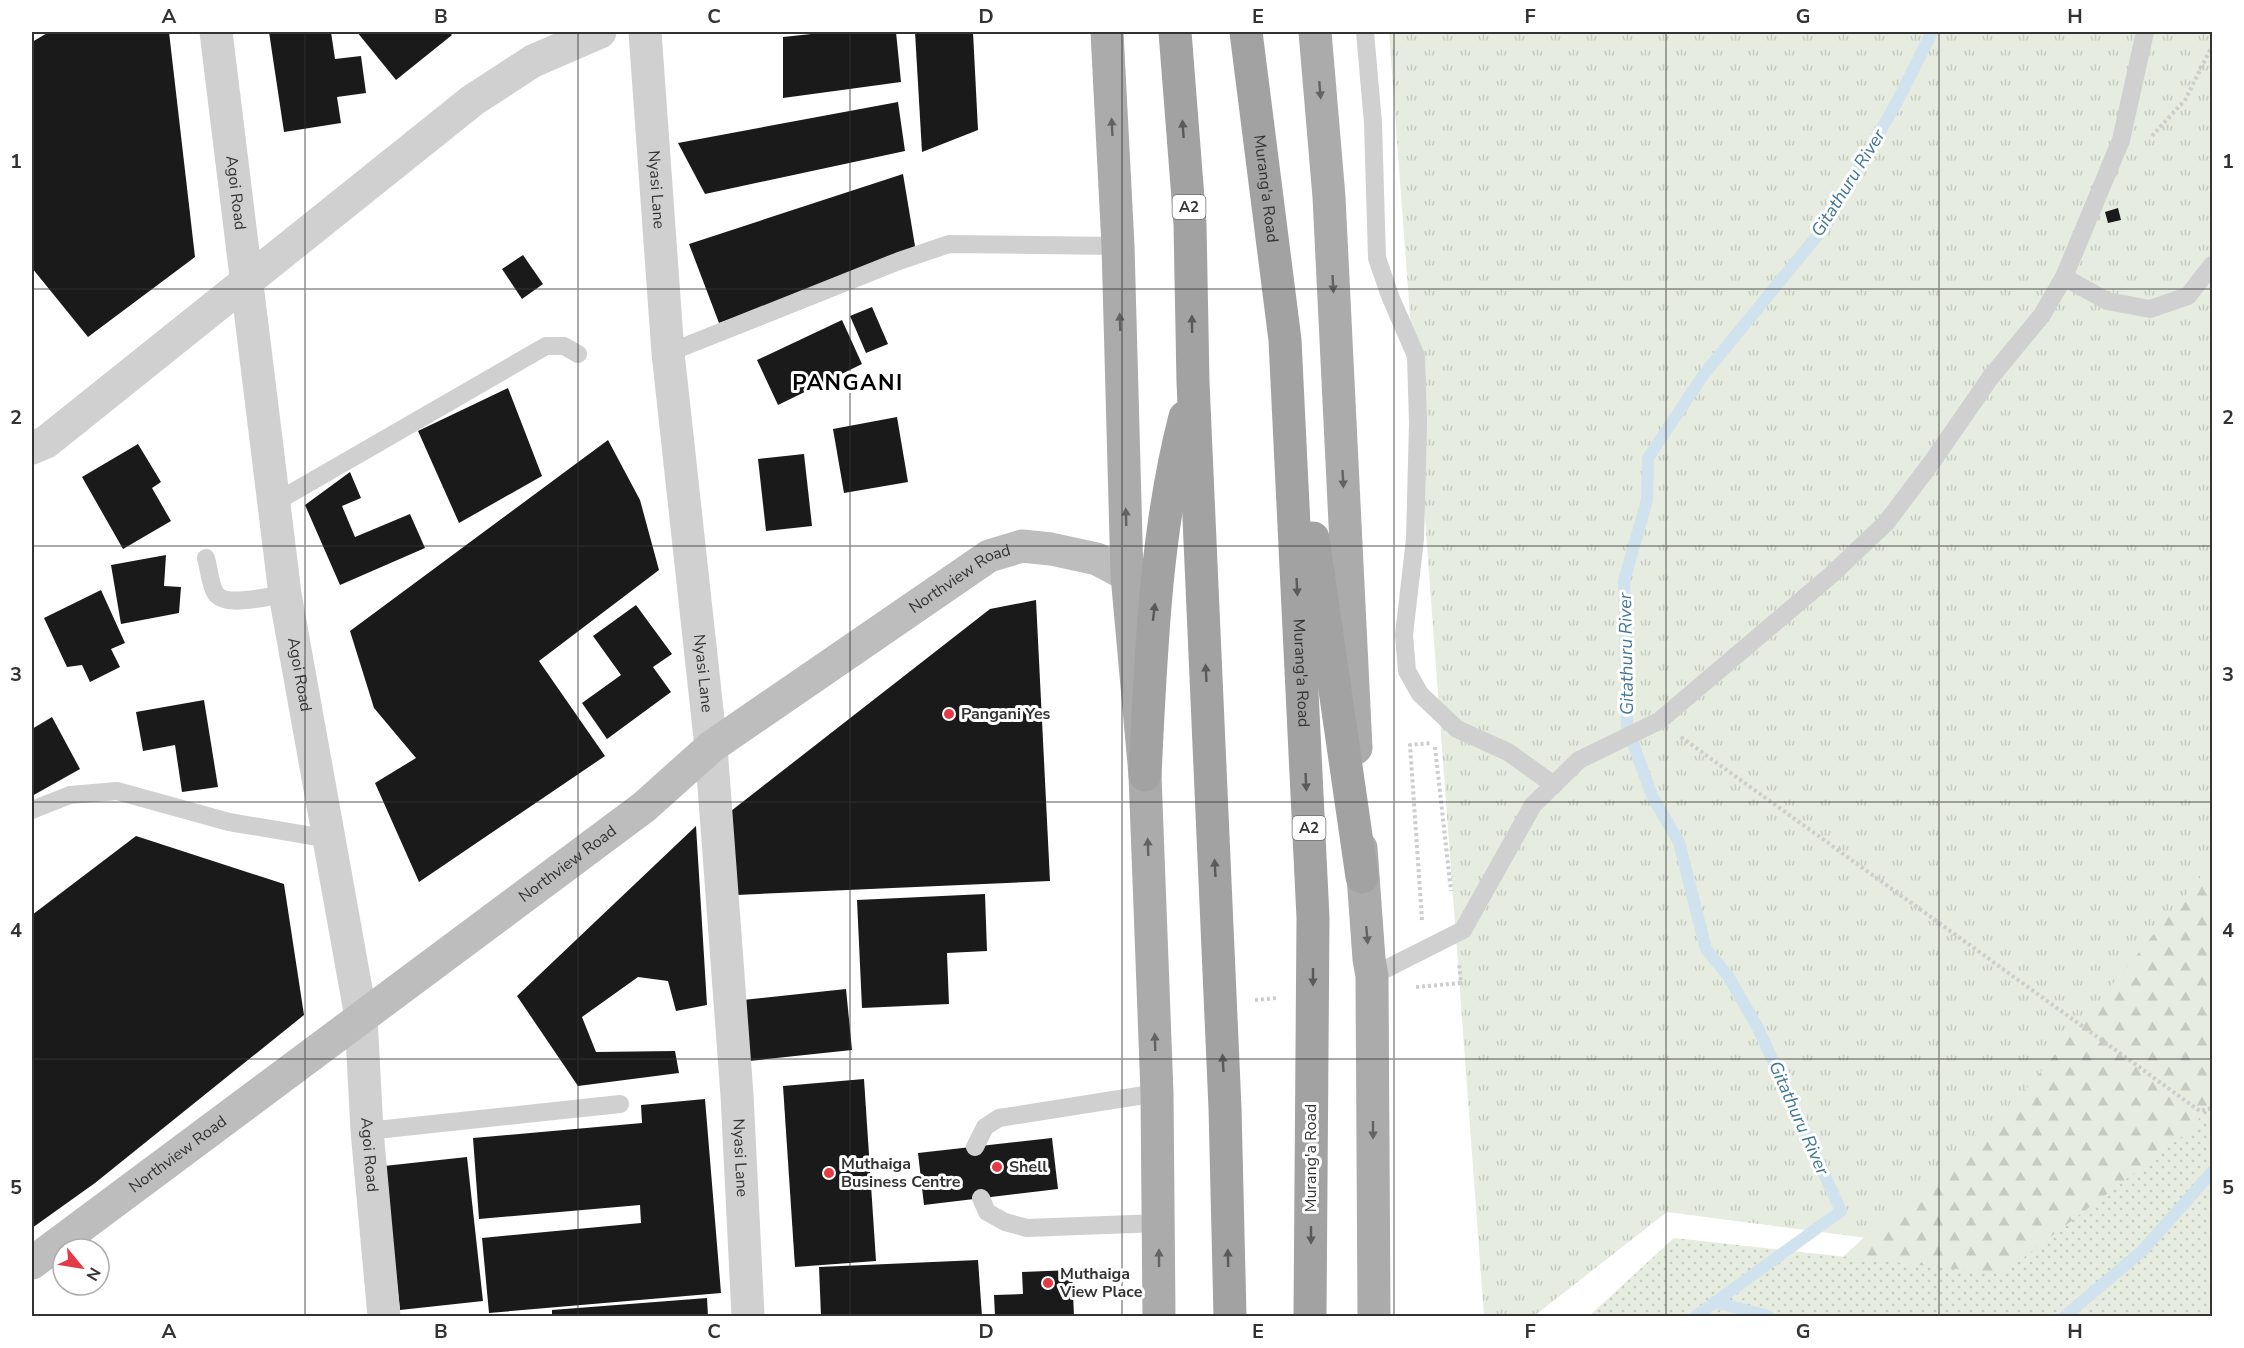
<svg xmlns="http://www.w3.org/2000/svg" width="2244" height="1348" viewBox="0 0 2244 1348" font-family="'Nunito Sans',sans-serif">
<defs>
<pattern id="grass-tufts" width="24" height="20" patternUnits="userSpaceOnUse" patternTransform="scale(1.5)"><rect width="24" height="20" fill="#e6ecdf"/><path d="M3 7l-1-3M5 7V3M7 7l1-3M15 17l-1-3M17 17v-4M19 17l1-3" fill="none" stroke="#c6cbc0"/></pattern>
<pattern id="forest-firs" width="22" height="20" patternUnits="userSpaceOnUse" patternTransform="scale(1.5)"><rect width="22" height="20" fill="#e6ecdf"/><path d="M5 1l3.5 6h-7zM16 11l3.5 6h-7z" fill="#c6cbc0"/></pattern>
<pattern id="garden-dots" width="8" height="8" patternUnits="userSpaceOnUse" patternTransform="scale(1.5)"><rect width="8" height="8" fill="#e6ecdf"/><path d="M2 2h.1M6 6h.1" fill="none" stroke="#c6cbc0" stroke-width="1.8" stroke-linecap="round"/></pattern>
</defs>
<rect width="100%" height="100%" fill="#fff"/>
<!-- grass -->
<polygon fill="url(#grass-tufts)" points="1389,32 2212,32 2212,1052 1991,1254 1667,1212 1534,1316 1484,1316"/>
<!-- forest -->
<polygon fill="url(#forest-firs)" points="2212,863 2212,1316 1788,1316 1833,1266 2030,1085"/>
<!-- garden -->
<polygon fill="url(#garden-dots)" points="2212,1099 2212,1316 1589,1316 1674,1238 2002,1274 2192,1129"/>
<g fill="none" stroke-linecap="round" stroke-linejoin="round">
<!-- stream -->
<g stroke="#cfe2ee" stroke-width="12">
<polyline points="1715,1302 1768,1316"/>
<polyline points="1696,1316 1841,1211 1758,1028 1728,976 1706,949 1679,842 1652,796 1627,726 1624,581 1647,500 1648,458 1704,374 1826,225 1897,102 1932,32"/>
<polyline points="2065,1316 2142,1251 2212,1172"/>
</g>
</g>
<!-- building -->
<g fill="#1a1a1a">
<polygon points="49,32 169,32 195,257 88,337 32,268 32,42"/>
<polygon points="269,32 331,32 335,59 361,56 366,93 337,97 341,123 284,132"/>
<polygon points="357,32 449,32 452,35 396,80"/>
<polygon points="830,32 896,32 901,82 783,98 783,37"/>
<polygon points="915,32 973,32 978,130 922,152"/>
<polygon points="898,102 905,151 705,194 678,143"/>
<polygon points="903,174 916,252 719,323 689,244"/>
<polygon points="2118,208 2121,220 2108,223 2105,212"/>
<polygon points="523,255 543,284 522,299 502,269"/>
<polygon points="872,307 888,344 866,353 850,316"/>
<polygon points="842,320 862,364 778,405 757,360"/>
<polygon points="508,388 542,476 459,523 418,431"/>
<polygon points="897,417 908,482 844,493 833,429"/>
<polygon points="608,440 640,500 659,570 539,661 605,756 419,882 375,783 416,758 374,708 350,631"/>
<polygon points="138,444 161,482 152,488 171,521 123,549 82,477"/>
<polygon points="804,454 812,526 766,531 758,459"/>
<polygon points="350,472 361,498 342,506 355,537 410,514 425,548 340,585 305,505"/>
<polygon points="166,555 164,586 181,587 179,613 121,624 111,565"/>
<polygon points="101,590 125,643 111,649 120,667 90,682 82,665 67,667 44,618"/>
<polygon points="1036,600 1050,881 736,895 722,818 990,609"/>
<polygon points="636,605 672,654 653,667 671,692 607,739 582,703 621,675 593,636"/>
<polygon points="204,700 218,787 182,792 175,745 143,751 136,712"/>
<polygon points="52,717 80,769 32,796 32,729"/>
<polygon points="696,826 707,1005 676,1011 668,981 638,977 582,1017 596,1052 675,1051 679,1073 578,1086 517,996"/>
<polygon points="136,836 284,884 304,1015 95,1183 32,1228 32,915"/>
<polygon points="985,894 987,951 947,953 949,1004 862,1008 857,900"/>
<polygon points="846,989 852,1050 749,1061 743,1000"/>
<polygon points="864,1079 876,1261 795,1267 783,1086"/>
<polygon points="705,1099 721,1293 489,1313 482,1238 641,1223 640,1205 479,1219 473,1138 642,1123 641,1105"/>
<polygon points="1052,1138 1058,1189 924,1205 918,1153"/>
<polygon points="467,1157 483,1301 400,1310 384,1166"/>
<polygon points="978,1260 982,1316 821,1316 819,1267"/>
<polygon points="1072,1270 1074,1316 995,1316 994,1295 1023,1294 1022,1272"/>
<polygon points="707,1298 708,1316 552,1316 552,1310"/>
</g>
<g fill="none" stroke-linecap="round" stroke-linejoin="round">
<!-- path -->
<g stroke="#cdcdcd" stroke-width="4" stroke-dasharray="3 3" stroke-linecap="butt">
<polyline points="2152,136 2185,100 2212,46"/>
<polyline points="1681,737 2200,1111 2212,1108"/>
<polyline points="1435,747 1451,891"/>
<polyline points="1422,920 1410,745 1431,743"/>
<polyline points="1416,987 1461,983 1459,964"/>
<polyline points="1255,1000 1277,998"/>
</g>
<!-- service -->
<g stroke="#d0d0d0" stroke-width="18">
<polyline points="1365,32 1373,123 1377,258 1390,296 1416,356 1418,423 1415,539 1404,635 1407,671 1420,694 1457,729 1508,752 1554,785"/>
<polyline points="2064,277 2107,301 2150,309 2188,296 2212,265"/>
<polyline points="668,353 899,261 949,244 1118,246"/>
<polyline points="274,503 546,346 564,346 578,354"/>
<path d="M206,558C209,568 210,586 216,594C227,608 269,596 285,594"/>
<polyline points="32,810 70,795 117,791 229,822 330,839"/>
<polyline points="1372,976 1463,930 1533,805 1579,760 1659,721 1831,575 1886,523 1932,462 1990,378 2042,315 2064,277 2121,140 2145,32"/>
<polyline points="367,1131 620,1104"/>
<polyline points="975,1147 985,1127 999,1118 1157,1093"/>
<polyline points="981,1198 987,1212 1005,1222 1027,1228 1159,1223"/>
</g>
<!-- minor -->
<g stroke="#d0d0d0" stroke-width="33">
<path id="s1" d="M216,32L285,594L361,1017L367,1131L384,1316"/>
<path id="s2" d="M645,32L668,353L711,747L737,1095L748,1316"/>
<polyline points="32,448 46,442 473,100 533,61 600,32"/>
</g>
<!-- secondary -->
<path stroke="#bdbdbd" stroke-width="33" id="s3" d="M32,1263L644,807L711,747L989,556L1022,546L1051,549L1097,559L1127,575"/>
<!-- primary -->
<g stroke="#ababab" stroke-width="33">
<polyline points="1107,32 1118,246 1127,575 1145,775 1157,1093 1159,1316"/>
<polyline points="1315,32 1329,197 1356,748"/>
<polyline points="1361,848 1369,959 1372,976 1374,1316"/>
</g>
<!-- trunk -->
<g stroke="#a2a2a2" stroke-width="33">
<polyline points="1175,32 1190,224 1193,382 1225,1108 1230,1316"/>
<path id="s4" d="M1246,32L1285,340L1313,918L1310,1316"/>
<polyline points="1313,538 1362,877"/>
<path d="M1145,775C1151,655 1155,533 1185,417"/>
</g>
</g>
<!-- one-way arrows -->
<defs><path id="oneway-solid" d="M-6-.8H1V-3.2L6.5 0L1 3.2V.8H-6Z" transform="scale(1.5)"/></defs>
<g fill="#636363">
<use href="#oneway-solid" transform="translate(1320 90) rotate(85)"/>
<use href="#oneway-solid" transform="translate(1112 127) rotate(-93)"/>
<use href="#oneway-solid" transform="translate(1333 284) rotate(87)"/>
<use href="#oneway-solid" transform="translate(1120 322) rotate(-92)"/>
<use href="#oneway-solid" transform="translate(1343 479) rotate(87)"/>
<use href="#oneway-solid" transform="translate(1126 517) rotate(-92)"/>
<use href="#oneway-solid" transform="translate(1148 847) rotate(-92)"/>
<use href="#oneway-solid" transform="translate(1367 935) rotate(85)"/>
<use href="#oneway-solid" transform="translate(1155 1042) rotate(-92)"/>
<use href="#oneway-solid" transform="translate(1373 1130) rotate(90)"/>
<use href="#oneway-solid" transform="translate(1159 1258) rotate(-90)"/>
</g>
<g fill="#5a5a5a">
<use href="#oneway-solid" transform="translate(1183 129) rotate(-94)"/>
<use href="#oneway-solid" transform="translate(1192 324) rotate(-91)"/>
<use href="#oneway-solid" transform="translate(1297 587) rotate(87)"/>
<use href="#oneway-solid" transform="translate(1154 612) rotate(-83)"/>
<use href="#oneway-solid" transform="translate(1206 673) rotate(-93)"/>
<use href="#oneway-solid" transform="translate(1306 782) rotate(87)"/>
<use href="#oneway-solid" transform="translate(1215 868) rotate(-93)"/>
<use href="#oneway-solid" transform="translate(1313 977) rotate(90)"/>
<use href="#oneway-solid" transform="translate(1223 1063) rotate(-93)"/>
<use href="#oneway-solid" transform="translate(1311 1235) rotate(90)"/>
<use href="#oneway-solid" transform="translate(1228 1258) rotate(-91)"/>
</g>
<!-- grid -->
<path fill="none" stroke="#333" stroke-width="1.5" stroke-opacity="0.55" d="M305,32V1316M578,32V1316M850,32V1316M1122,32V1316M1394,32V1316M1666,32V1316M1939,32V1316M32,289H2212M32,546H2212M32,802H2212M32,1059H2212"/>
<!-- markers -->
<g fill="#e63946" stroke="#fff" stroke-width="2">
<circle cx="949" cy="714" r="6"/>
<circle cx="997" cy="1167" r="6"/>
<circle cx="829" cy="1173" r="6"/>
<circle cx="1048" cy="1283" r="6"/>
</g>
<g text-anchor="middle" dominant-baseline="central" stroke-width="6" stroke-linejoin="round" paint-order="stroke">
<!-- shield labels -->
<g fill="#fff" stroke="#707070" stroke-width="1.5">
<rect x="1172.5" y="195" width="33" height="24" rx="4.5"/>
<rect x="1292.5" y="816" width="33" height="24" rx="4.5"/>
</g>
<g font-size="15" font-weight="bold" fill="#333">
<text x="1189" y="207">A2</text>
<text x="1309" y="828">A2</text>
</g>
<!-- street labels -->
<g font-size="16" fill="#333" stroke="#fff">
<text stroke="none"><textPath href="#s4" startOffset="158">Murang'a Road</textPath></text>
<text stroke="none"><textPath href="#s2" startOffset="158">Nyasi Lane</textPath></text>
<text stroke="none"><textPath href="#s1" startOffset="162">Agoi Road</textPath></text>
<text stroke="none"><textPath href="#s3" startOffset="1154">Northview Road</textPath></text>
<text stroke="none"><textPath href="#s4" startOffset="644">Murang'a Road</textPath></text>
<text stroke="none"><textPath href="#s1" startOffset="648">Agoi Road</textPath></text>
<text stroke="none"><textPath href="#s2" startOffset="644">Nyasi Lane</textPath></text>
<text stroke="none"><textPath href="#s3" startOffset="668">Northview Road</textPath></text>
<text stroke="none"><textPath href="#s3" startOffset="182">Northview Road</textPath></text>
<text stroke="none"><textPath href="#s1" startOffset="1134">Agoi Road</textPath></text>
<text stroke="none"><textPath href="#s2" startOffset="1130">Nyasi Lane</textPath></text>
<text transform="translate(1311 1158) rotate(-90)">Murang'a Road</text>
</g>
<!-- poi labels -->
<g font-size="16" font-weight="bold" fill="#333" stroke="#fff" text-anchor="start">
<text x="961" y="714">Pangani Yes</text>
<text x="841" y="1164">Muthaiga<tspan x="841" dy="18">Business Centre</tspan></text>
<text x="1009" y="1167">Shell</text>
<text x="1060" y="1274">Muthaiga<tspan x="1060" dy="18">View Place</tspan></text>
</g>
<!-- water labels -->
<g font-size="18" font-style="italic" fill="#3f7597" stroke="#fff">
<text transform="translate(1848 183) rotate(-58)">Gitathuru River</text>
<text transform="translate(1626 654) rotate(-91)">Gitathuru River</text>
<text transform="translate(1799 1118) rotate(66)">Gitathuru River</text>
</g>
<!-- district labels -->
<g font-size="22" font-weight="bold" letter-spacing="1.5" fill="#000" stroke="#fff">
<text x="848" y="383">PANGANI</text>
</g>
</g>
<!-- border -->
<rect width="2244" height="1348" fill="none" stroke="#ffffff" stroke-width="66"/>
<!-- north arrow -->
<g transform="translate(81 1267) rotate(120)"><circle r="28" fill="#ffffff" stroke="#adadad" stroke-width="1.5"/>
<path d="M0-4.5L10 22L0 15L-10 22Z" fill="#e63946"/>
<text y="-9" font-size="16" font-weight="bold" text-anchor="middle" fill="#333333">N</text>
</g>
<rect x="33" y="33" width="2178" height="1282" fill="none" stroke="#333" stroke-width="2"/>
<g font-size="20" text-anchor="middle" font-weight="bold" fill="#333">
<text x="169" y="23">A</text>
<text x="441" y="23">B</text>
<text x="714" y="23">C</text>
<text x="986" y="23">D</text>
<text x="1258" y="23">E</text>
<text x="1530" y="23">F</text>
<text x="1803" y="23">G</text>
<text x="2075" y="23">H</text>
<text x="16" y="168">1</text>
<text x="2228" y="168">1</text>
<text x="16" y="424">2</text>
<text x="2228" y="424">2</text>
<text x="16" y="681">3</text>
<text x="2228" y="681">3</text>
<text x="16" y="937">4</text>
<text x="2228" y="937">4</text>
<text x="16" y="1194">5</text>
<text x="2228" y="1194">5</text>
<text x="169" y="1338">A</text>
<text x="441" y="1338">B</text>
<text x="714" y="1338">C</text>
<text x="986" y="1338">D</text>
<text x="1258" y="1338">E</text>
<text x="1530" y="1338">F</text>
<text x="1803" y="1338">G</text>
<text x="2075" y="1338">H</text>
</g>
</svg>
